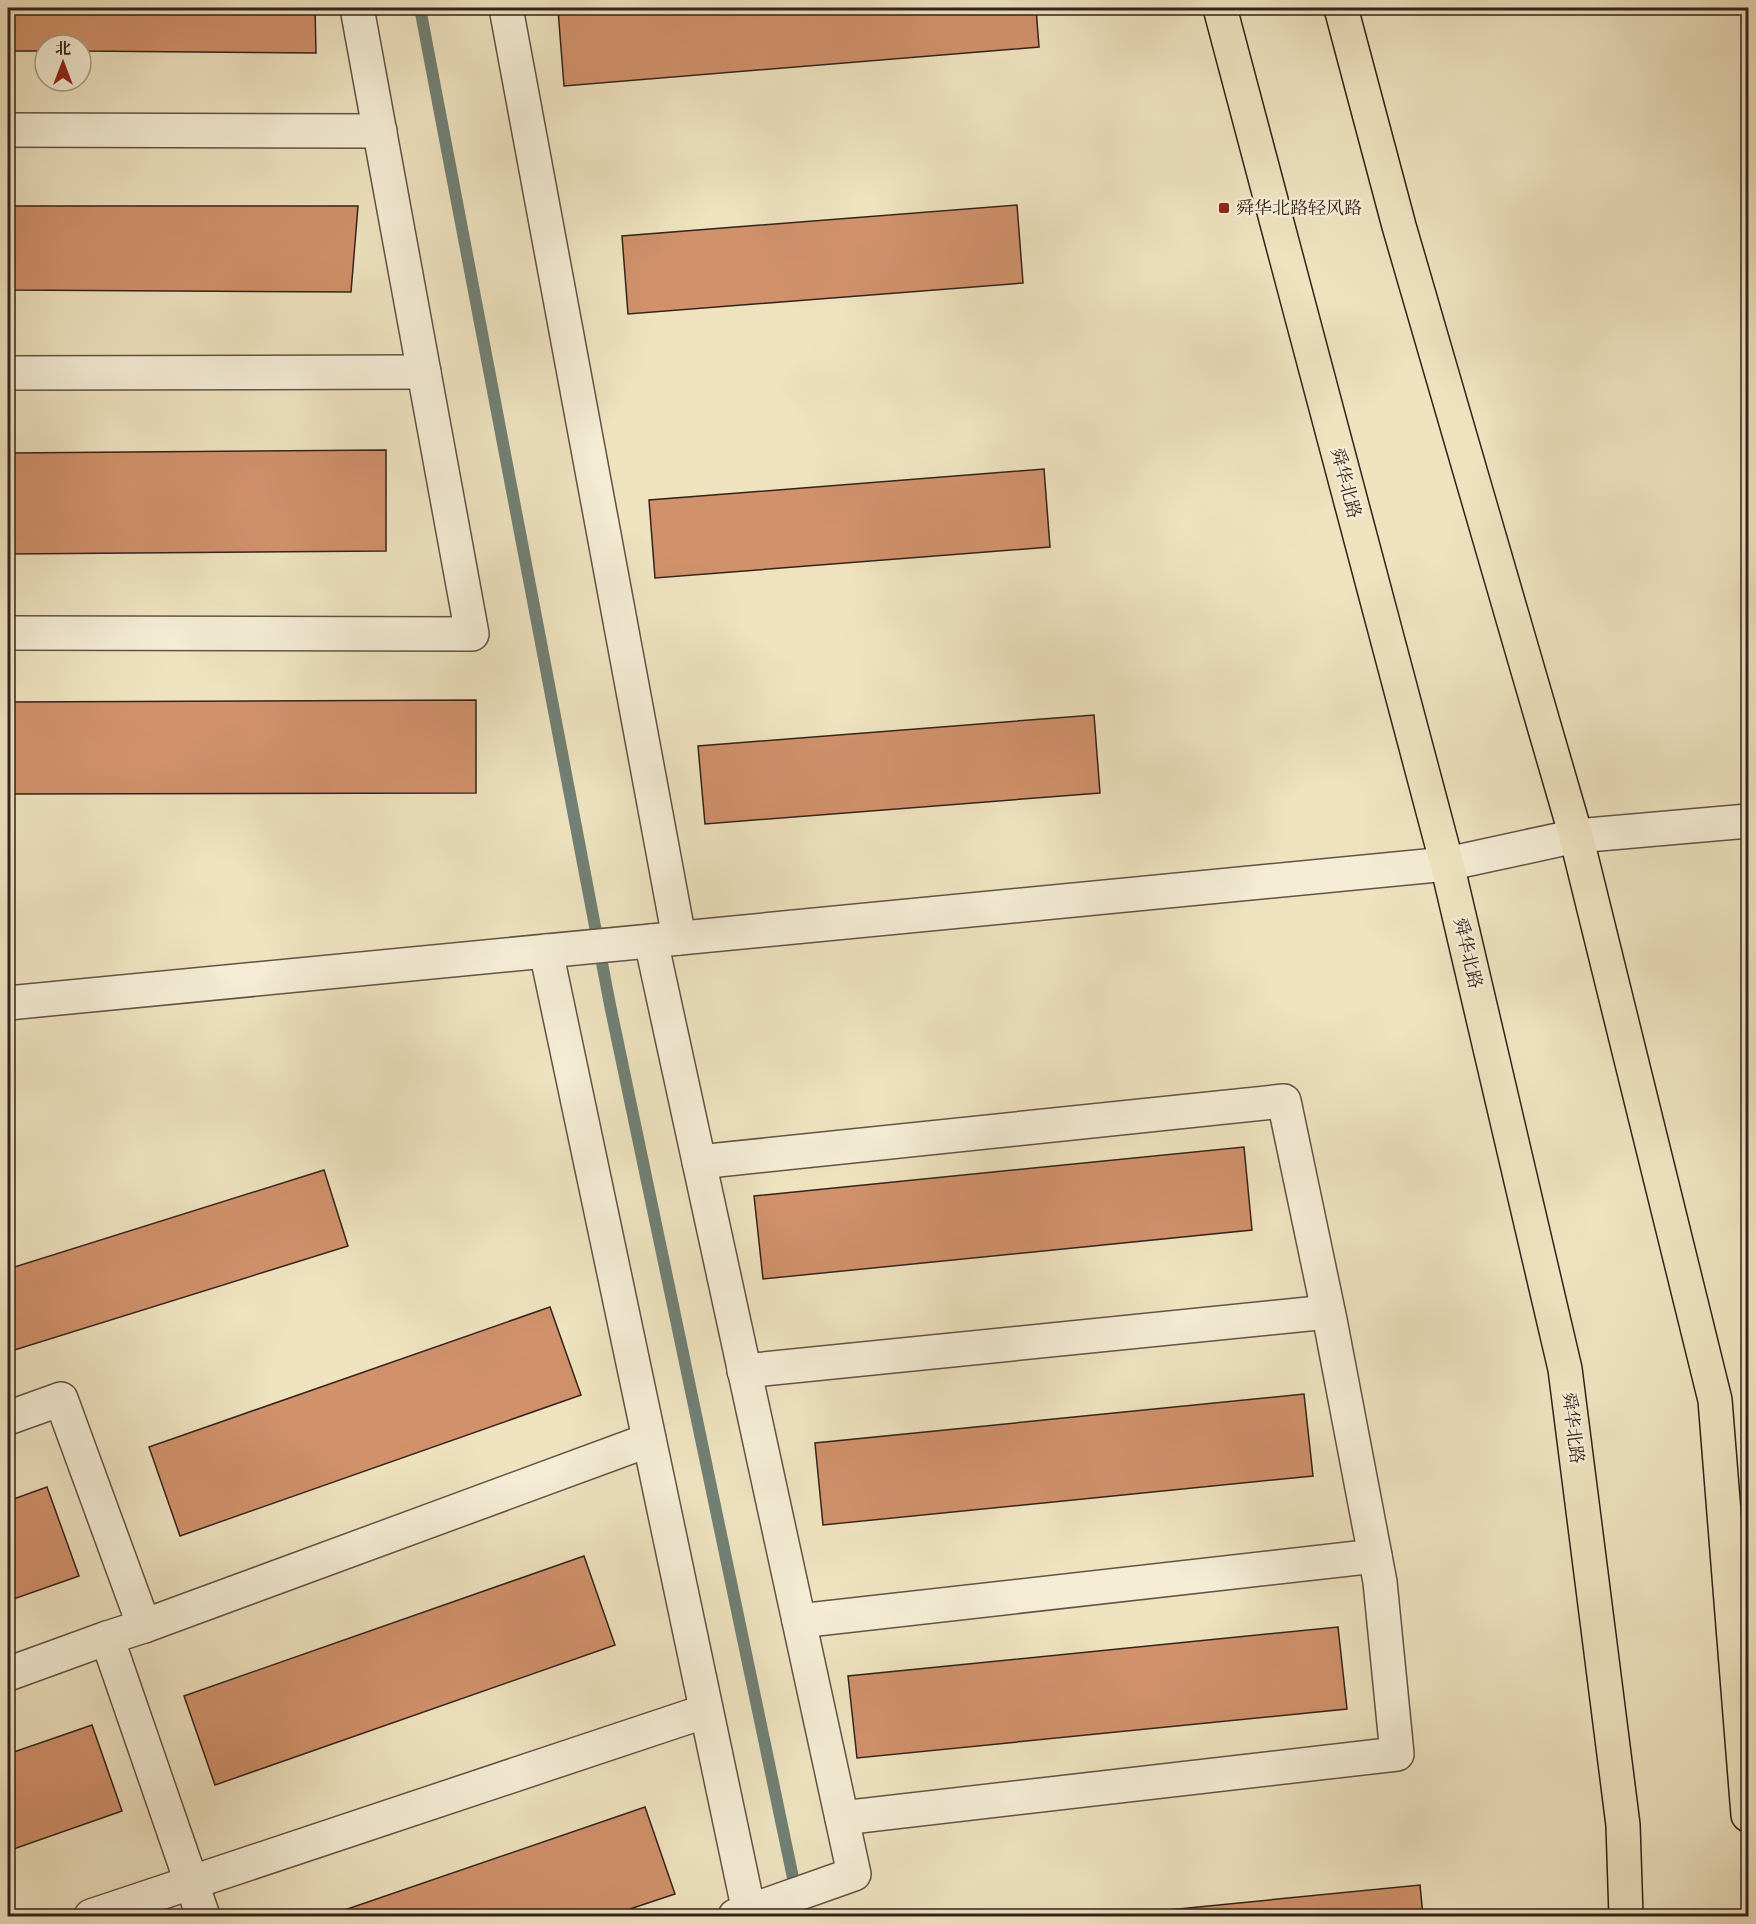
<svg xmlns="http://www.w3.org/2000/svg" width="1756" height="1924" viewBox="0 0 1756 1924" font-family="Alegreya,'Noto Serif SC',serif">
<rect width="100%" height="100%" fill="#eee2bf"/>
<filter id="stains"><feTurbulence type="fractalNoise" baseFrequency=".00333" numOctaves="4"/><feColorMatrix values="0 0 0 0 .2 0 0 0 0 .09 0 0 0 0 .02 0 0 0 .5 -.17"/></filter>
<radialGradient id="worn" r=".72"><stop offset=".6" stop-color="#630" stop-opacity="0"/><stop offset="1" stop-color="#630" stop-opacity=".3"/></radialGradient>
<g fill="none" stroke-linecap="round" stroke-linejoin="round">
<!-- stream -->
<polyline stroke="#718075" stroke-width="12" points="420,8 610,1005 801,1916"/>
</g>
<!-- building -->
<g fill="#d0916b" stroke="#35221c" stroke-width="1.5">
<polygon points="8,8 315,8 316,53 81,51 81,45 45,45 45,51 8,51"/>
<polygon points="588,8 1036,8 1039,47 564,86 558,10"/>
<polygon points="1017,205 1023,283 628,314 622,236"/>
<polygon points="8,206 358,206 351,292 8,290"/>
<polygon points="386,450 386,551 8,554 8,453"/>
<polygon points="1044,469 1050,547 655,578 649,500"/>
<polygon points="476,700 476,793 8,794 8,702"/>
<polygon points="1094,715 1100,793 705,824 698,746"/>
<polygon points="1244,1147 1252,1230 763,1279 754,1196"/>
<polygon points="324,1170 348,1246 8,1352 8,1269"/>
<polygon points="550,1307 581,1395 180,1536 149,1447"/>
<polygon points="1304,1394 1313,1476 823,1525 815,1443"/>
<polygon points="47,1487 79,1576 8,1601 8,1501"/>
<polygon points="584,1556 615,1645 215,1785 184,1696"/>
<polygon points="1338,1627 1347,1709 857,1758 848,1676"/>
<polygon points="92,1725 122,1811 8,1851 8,1754"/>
<polygon points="645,1807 675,1894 609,1916 327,1916"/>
<polygon points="1420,1885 1423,1916 1107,1916"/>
</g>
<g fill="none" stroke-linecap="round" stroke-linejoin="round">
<!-- minor casing -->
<g stroke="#635245" stroke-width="36">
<g id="minor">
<polyline points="506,8 679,938"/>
<polyline points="8,130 380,131"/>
<polyline points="8,373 424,372"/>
<polyline points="8,633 472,634 357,8"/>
<polyline points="651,941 854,1874 735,1916"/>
<polyline points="546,951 749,1912"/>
<polyline points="8,1003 1447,864 1576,836 1748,821"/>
<polyline points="699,1162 1284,1101 1330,1320 1380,1582 1397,1754 842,1818"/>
<polyline points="744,1371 1328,1312"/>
<polyline points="8,1418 61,1399 144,1626 107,1638 203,1916"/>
<polyline points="799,1621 1375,1556"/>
<polyline points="144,1626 649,1440"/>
<polyline points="8,1674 107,1638"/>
<polyline points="91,1916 706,1711"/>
</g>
</g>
<!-- major casing -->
<g stroke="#35221c" stroke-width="36">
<g id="major">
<polyline points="1220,8 1447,864 1565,1369 1623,1825 1626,1916"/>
<polyline points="1341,8 1399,226 1576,836 1715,1400 1748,1815"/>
</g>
</g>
<!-- minor -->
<use href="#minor" stroke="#f4ecd5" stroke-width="33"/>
<!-- major -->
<use href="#major" stroke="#eee2bf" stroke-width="33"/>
</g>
<!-- markers -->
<rect fill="#8f2418" stroke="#f4ecd5" stroke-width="2" x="1218" y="202" width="12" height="12" rx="3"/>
<g text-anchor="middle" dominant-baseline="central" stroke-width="5" stroke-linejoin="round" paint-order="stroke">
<!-- poi labels -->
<g font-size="18" fill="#35221c" stroke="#f4ecd5" text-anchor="start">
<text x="1236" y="208">舜华北路轻风路</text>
</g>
<!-- street labels -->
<g font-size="18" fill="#35221c" stroke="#f4ecd5">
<text transform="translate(1346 483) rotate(75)">舜华北路</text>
<text transform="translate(1468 953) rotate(77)">舜华北路</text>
<text transform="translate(1573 1428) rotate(83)">舜华北路</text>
</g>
</g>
<!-- margin -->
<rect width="1756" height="1924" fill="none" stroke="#eee2bf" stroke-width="30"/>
<rect x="9" y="9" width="1738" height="1906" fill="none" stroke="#35221c" stroke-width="3"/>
<rect x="15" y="15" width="1726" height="1894" fill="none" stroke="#35221c" stroke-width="1.5"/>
<!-- north arrow -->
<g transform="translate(63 63)"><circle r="28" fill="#f4ecd5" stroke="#a89b8b" stroke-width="1.5"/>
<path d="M0-4.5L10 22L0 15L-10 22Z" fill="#8f2418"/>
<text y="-9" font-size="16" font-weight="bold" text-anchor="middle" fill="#35221c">北</text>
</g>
<rect width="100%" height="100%" filter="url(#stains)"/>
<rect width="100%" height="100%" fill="url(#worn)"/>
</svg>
